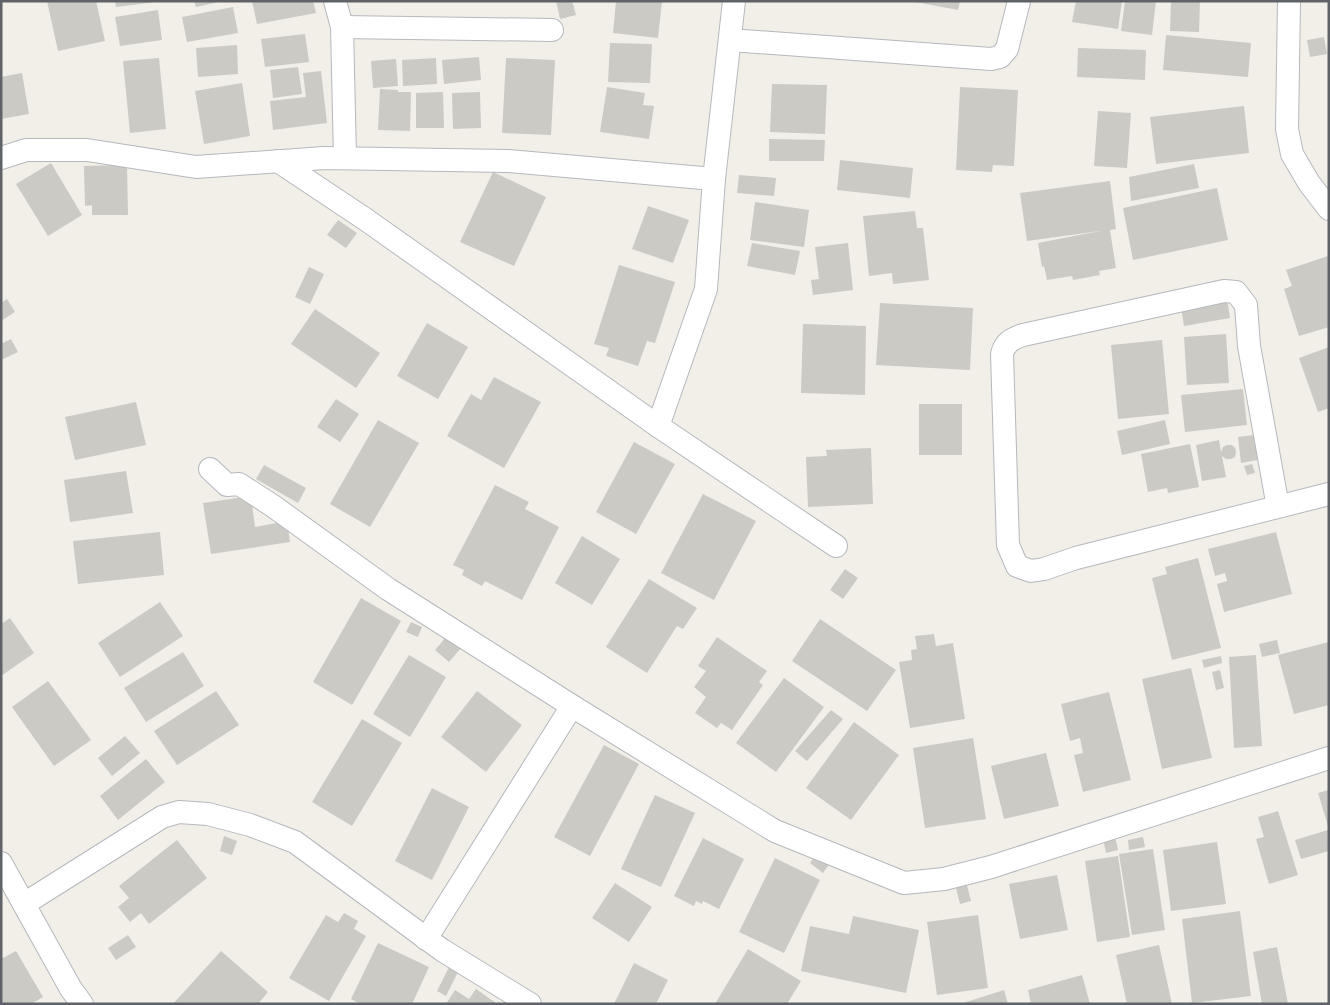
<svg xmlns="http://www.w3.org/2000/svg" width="1330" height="1005" viewBox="0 0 1330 1005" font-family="'Asap Condensed',sans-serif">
<rect width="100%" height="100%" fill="#f1efe8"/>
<!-- building -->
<g fill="#cccac5">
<polygon points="47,1 96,1 105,41 58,51"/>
<polygon points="115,1 155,1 156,2 116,7"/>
<polygon points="194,1 219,1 219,2 196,7"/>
<polygon points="252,1 313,1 316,13 257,24"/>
<polygon points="556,1 572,1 576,15 560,19"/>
<polygon points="616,1 662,1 658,38 613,33"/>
<polygon points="915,1 960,1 958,10 915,2"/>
<polygon points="1076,1 1122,1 1118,29 1072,22"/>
<polygon points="1125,1 1156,1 1152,35 1121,31"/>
<polygon points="1171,1 1200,1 1199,32 1170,31"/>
<polygon points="233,7 238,33 187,42 182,17"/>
<polygon points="158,10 162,40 120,46 115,17"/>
<polygon points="305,34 309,62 265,67 261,39"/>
<polygon points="1166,35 1251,43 1248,77 1163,70"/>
<polygon points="1324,37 1327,54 1310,57 1307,40"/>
<polygon points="610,43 652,44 650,83 608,82"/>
<polygon points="237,45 238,74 198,77 196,48"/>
<polygon points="1078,48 1146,50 1145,80 1077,77"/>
<polygon points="479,57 481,80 444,84 442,60"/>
<polygon points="159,58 166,129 130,133 123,61"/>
<polygon points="436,58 437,84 403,86 402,60"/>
<polygon points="506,58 555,60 551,135 502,133"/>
<polygon points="396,59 398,86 373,88 371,61"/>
<polygon points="298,67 302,94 273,98 270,70"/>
<polygon points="321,71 327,123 273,130 270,101 306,97 303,73"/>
<polygon points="22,73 29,114 1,119 1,77"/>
<polygon points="242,83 250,136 204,144 195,91"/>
<polygon points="772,84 827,85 825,134 770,132"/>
<polygon points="607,87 645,93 643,105 654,106 649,139 600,132"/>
<polygon points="960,87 1018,90 1014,166 993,165 992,172 956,170"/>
<polygon points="380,89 398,90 398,92 411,92 410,131 378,130"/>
<polygon points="443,92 444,128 416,128 416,93"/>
<polygon points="480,92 481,128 453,129 452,93"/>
<polygon points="1244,106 1249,153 1156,164 1150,117"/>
<polygon points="1098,111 1131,113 1127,168 1094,166"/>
<polygon points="769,139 825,140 824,161 769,161"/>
<polygon points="840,160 913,168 910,198 837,190"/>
<polygon points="51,163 82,215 48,236 16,184"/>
<polygon points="1194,164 1199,188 1131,201 1129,177"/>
<polygon points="127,165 128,215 92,215 92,205 85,206 84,166"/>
<polygon points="493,172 546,197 514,266 460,242"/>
<polygon points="739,175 776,178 774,196 737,193"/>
<polygon points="1110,181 1116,229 1110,230 1116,268 1099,271 1100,275 1073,280 1072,276 1047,280 1044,266 1042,267 1038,243 1100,231 1027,241 1020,193"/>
<polygon points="1217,188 1228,240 1133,260 1123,208"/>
<polygon points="755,202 809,210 804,247 750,240"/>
<polygon points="648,206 689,220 673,263 632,249"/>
<polygon points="915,211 917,228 923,228 929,280 893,284 892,273 869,276 863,216"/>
<polygon points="338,220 357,233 346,248 327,235"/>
<polygon points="752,243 800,251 795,275 747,266"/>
<polygon points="848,243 853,290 813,295 811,280 819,279 815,247"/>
<polygon points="1328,256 1329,260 1329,327 1299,336 1284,289 1292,286 1286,270"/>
<polygon points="619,265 675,282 655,343 647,341 638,366 606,356 609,348 594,344"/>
<polygon points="309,267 324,274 310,304 295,297"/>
<polygon points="1227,298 1230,318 1184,326 1181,307"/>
<polygon points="7,299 15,312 1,321 1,303"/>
<polygon points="880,303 973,308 970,370 876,365"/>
<polygon points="315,309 380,353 356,388 291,344"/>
<polygon points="427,323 468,347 438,399 397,376"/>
<polygon points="803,324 866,326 865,395 801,393"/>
<polygon points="1226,334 1229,383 1187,385 1184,337"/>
<polygon points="11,339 18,352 1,360 1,344"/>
<polygon points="1162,340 1169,414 1118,419 1111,345"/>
<polygon points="1329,347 1329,408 1318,412 1299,358"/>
<polygon points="494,377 541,402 504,468 447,436 471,394 481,400"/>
<polygon points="1243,389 1247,425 1185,432 1181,395"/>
<polygon points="336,399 359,414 340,442 317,427"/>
<polygon points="136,402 146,445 75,460 65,417"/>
<rect x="919" y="404" width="43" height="51"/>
<polygon points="378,420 419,443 370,527 330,504"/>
<polygon points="1165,420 1170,444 1122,455 1117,431"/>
<polygon points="1254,435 1258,460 1241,463 1238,437"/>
<polygon points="1219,440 1221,452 1223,447 1227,445 1232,445 1235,448 1236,452 1235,457 1231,459 1226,459 1222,456 1226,477 1202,481 1196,445"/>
<polygon points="634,442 675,464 636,534 596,512"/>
<polygon points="1190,444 1199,487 1168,493 1167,488 1148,492 1141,454"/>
<polygon points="871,448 873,504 808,507 806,457 827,456 826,450"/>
<polygon points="1252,464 1255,473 1247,475 1244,466"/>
<polygon points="264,465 306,488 298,503 256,479"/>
<polygon points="126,471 133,513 70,522 64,480"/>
<polygon points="495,485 529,502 525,509 559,527 522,600 485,581 482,586 462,575 464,570 453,565"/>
<polygon points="703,494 756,521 714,600 661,573"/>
<polygon points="251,496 255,527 287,521 290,542 211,554 203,503"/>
<polygon points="160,532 164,575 78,584 73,541"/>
<polygon points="1276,532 1292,594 1224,612 1217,584 1227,581 1225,573 1215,576 1208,549"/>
<polygon points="582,536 620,559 592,605 555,583"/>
<polygon points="1198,558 1221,648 1172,660 1152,578 1167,574 1165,567"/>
<polygon points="845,569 858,578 843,599 830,590"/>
<polygon points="649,579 697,608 683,629 677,626 647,673 606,647"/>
<polygon points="361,598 401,621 352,705 313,682"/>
<polygon points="160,602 183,636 120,677 98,643"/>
<polygon points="10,618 34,653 1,676 1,624"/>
<polygon points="820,619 896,670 867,711 792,661"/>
<polygon points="411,622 422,627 418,637 406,632"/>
<polygon points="934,634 936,646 953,643 965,719 910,728 899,662 912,660 911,650 917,649 915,636"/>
<polygon points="447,636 461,648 449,662 435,650"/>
<polygon points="717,637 767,671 759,682 763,685 732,730 721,723 717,728 695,713 706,697 694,687 706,671 698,666"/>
<polygon points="1277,640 1280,653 1262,657 1259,644"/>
<polygon points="1329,642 1329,705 1294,714 1278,655"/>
<polygon points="183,652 204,686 146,722 124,688"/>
<polygon points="409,655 446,677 410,737 373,714"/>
<polygon points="1256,655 1262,746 1234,748 1229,657"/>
<polygon points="1221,656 1222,663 1204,668 1202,660"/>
<polygon points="1191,668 1212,758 1162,769 1142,679"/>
<polygon points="1220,670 1224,688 1216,690 1212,672"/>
<polygon points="784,678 824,707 776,772 736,743"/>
<polygon points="48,681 91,740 54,766 12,707"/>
<polygon points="216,691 239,725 177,765 154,731"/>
<polygon points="477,691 522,725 486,772 441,737"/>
<polygon points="1109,692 1131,780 1083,792 1074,755 1083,753 1080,738 1070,741 1061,704"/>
<polygon points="831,710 843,719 807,761 795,751"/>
<polygon points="362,719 402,743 352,826 312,802"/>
<polygon points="854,722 899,755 851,820 806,788"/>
<polygon points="125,736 140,753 112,776 98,758"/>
<polygon points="973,738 986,819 925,828 913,748"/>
<polygon points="604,745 639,764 590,856 554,837"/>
<polygon points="1046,753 1059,806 1004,819 991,766"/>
<polygon points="146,759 165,782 118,820 100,796"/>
<polygon points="432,788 469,807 432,880 395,861"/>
<polygon points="1329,790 1329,826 1328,826 1318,793"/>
<polygon points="655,795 695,813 661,887 621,869"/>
<polygon points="1278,811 1298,875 1269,884 1256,839 1264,837 1258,817"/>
<polygon points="1328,830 1329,851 1301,859 1295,840"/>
<polygon points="224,836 237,841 232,855 220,851"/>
<polygon points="1115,836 1118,850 1106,853 1103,838"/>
<polygon points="1143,837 1145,847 1129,850 1128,840"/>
<polygon points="703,838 744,859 719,909 703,901 702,904 696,901 694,906 674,896"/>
<polygon points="177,840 207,878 149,924 141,913 130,922 118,907 129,898 119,886"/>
<polygon points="1217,842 1226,904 1171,911 1163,850"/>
<polygon points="1153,849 1165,930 1132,935 1119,854"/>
<polygon points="818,852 831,862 823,873 810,863"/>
<polygon points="1118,856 1130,937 1097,942 1085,861"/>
<polygon points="775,858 820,880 784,953 739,932"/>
<polygon points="1057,875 1068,930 1020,939 1009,884"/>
<polygon points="615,883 652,907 629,942 592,918"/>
<polygon points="967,885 971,901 960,904 956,888"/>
<polygon points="1240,911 1251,996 1192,1003 1182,919"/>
<polygon points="344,913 358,921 354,929 366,936 329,1001 289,978 326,915 338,922"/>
<polygon points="978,915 988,988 937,995 927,922"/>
<polygon points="853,916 919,930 906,993 801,971 810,926 849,934"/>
<polygon points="128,935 136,947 116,960 108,948"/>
<polygon points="378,943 429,967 412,1004 360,1004 351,999"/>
<polygon points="1159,945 1172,1004 1127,1004 1116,955"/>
<polygon points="1277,947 1288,1004 1262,1004 1253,952"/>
<polygon points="748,949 801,981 787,1004 715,1004"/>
<polygon points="16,951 43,997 31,1004 1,1004 1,959"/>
<polygon points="221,951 268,992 258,1004 173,1004"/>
<polygon points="634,963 668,980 656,1004 614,1004"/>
<polygon points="449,967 458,972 446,996 437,991"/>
<polygon points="1082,975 1090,1004 1031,1004 1028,990"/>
<polygon points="476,989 496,1003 495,1004 446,1004 455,990 469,999"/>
<polygon points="1004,990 1008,1004 963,1004 963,1003"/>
</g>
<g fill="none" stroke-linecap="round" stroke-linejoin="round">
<!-- minor casing -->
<g stroke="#b5b8bc" stroke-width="24">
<g id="minor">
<polyline points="335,1 342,27 345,158"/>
<polyline points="1289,1 1287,129 1292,154 1309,183 1329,209"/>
<polyline points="342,27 552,30"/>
<polyline points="730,40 991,59 1000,57 1007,49 1019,1"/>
<polyline points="1,158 26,150 87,150 196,167 324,158 508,161 714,179"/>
<polyline points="278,161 365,219 658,426 836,546"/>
<polyline points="658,426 706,289 714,179 734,1"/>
<polyline points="210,469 227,485 239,484 273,506 388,589 572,706 775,831 904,883 944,879 991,867 1329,758"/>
<path d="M1278,507L1249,346L1246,305L1236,292L1224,291L1023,335C1012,339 1005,342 1002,354L1008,545L1017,566L1031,571L1044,569L1076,558L1329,494"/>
<polyline points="1,863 71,989 82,1004"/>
<polyline points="24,904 162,817 179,812 208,814 250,825 295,842 442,950 530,1004"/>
<polyline points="426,939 572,706"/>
</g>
</g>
<!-- minor -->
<use href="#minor" stroke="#fff" stroke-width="22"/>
</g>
<!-- border -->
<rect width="1330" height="1005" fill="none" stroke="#5f6368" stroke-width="5"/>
</svg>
